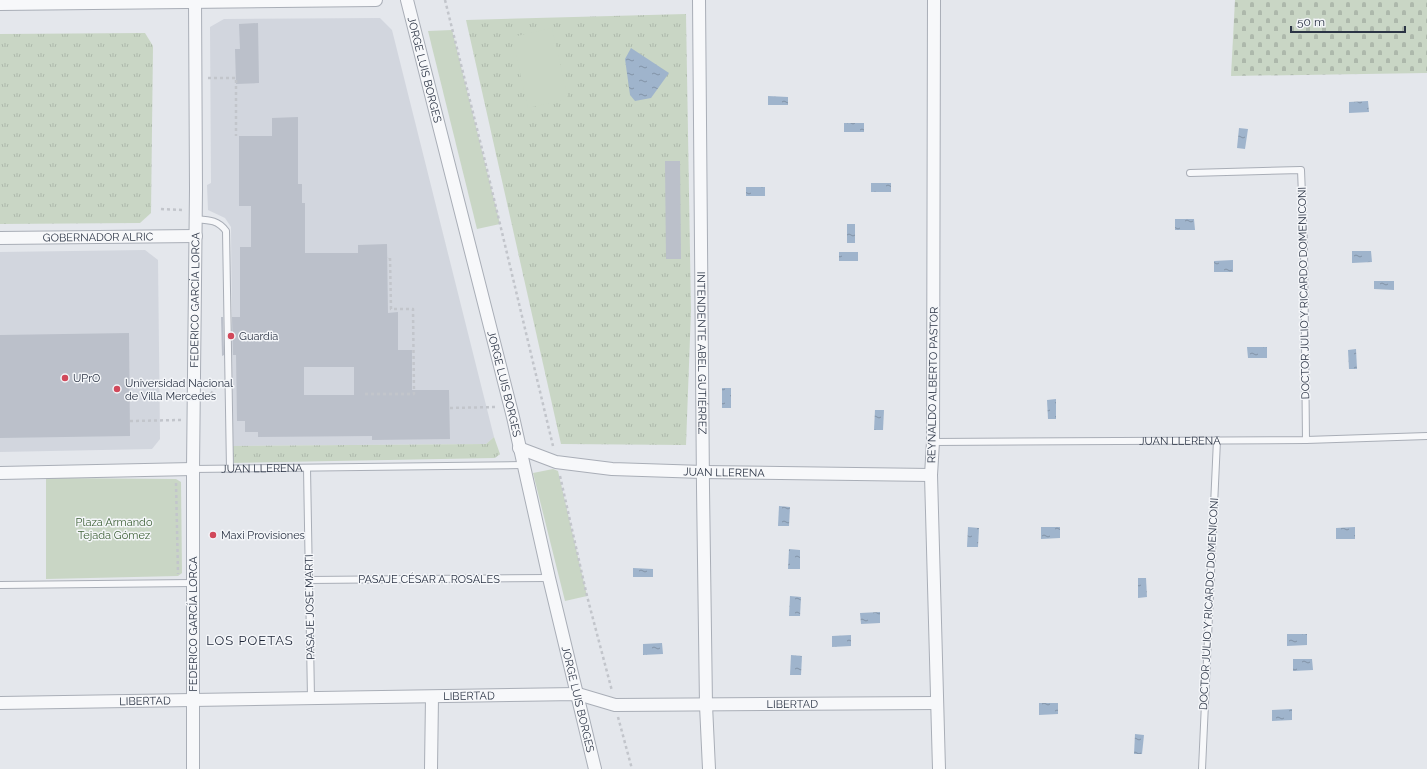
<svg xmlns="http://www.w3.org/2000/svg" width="1427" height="769" viewBox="0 0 1427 769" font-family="Raleway,sans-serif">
<defs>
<pattern id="grass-tufts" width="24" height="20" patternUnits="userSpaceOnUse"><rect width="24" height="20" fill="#c9d6c5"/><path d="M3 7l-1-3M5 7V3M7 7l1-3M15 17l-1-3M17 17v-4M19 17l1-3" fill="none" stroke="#adb8ab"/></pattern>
<pattern id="cemetery-stones" width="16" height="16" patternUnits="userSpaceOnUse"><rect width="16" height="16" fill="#c9d6c5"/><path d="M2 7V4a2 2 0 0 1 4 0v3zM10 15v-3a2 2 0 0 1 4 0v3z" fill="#adb8ab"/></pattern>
<pattern id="water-ripples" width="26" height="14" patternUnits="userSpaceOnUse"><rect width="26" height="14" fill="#9fb4cc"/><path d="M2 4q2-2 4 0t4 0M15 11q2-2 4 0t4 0" fill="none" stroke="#8293a7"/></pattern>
</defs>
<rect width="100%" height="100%" fill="#e4e7ec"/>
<!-- built -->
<g fill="#d2d6de">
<polygon points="380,18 392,30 494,437 486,444 233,446 231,227 225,218 208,210 207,185 211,183 210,27 224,19"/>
<polygon points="145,250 158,260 160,439 152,449 0,452 0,252"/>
</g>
<!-- grass -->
<g fill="url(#grass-tufts)">
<polygon points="686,14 691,311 686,445 561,444 466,20"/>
<polygon points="145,33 153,46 151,213 140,223 0,224 0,34"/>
<polygon points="494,437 500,454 495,458 230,463 229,446 486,444"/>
</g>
<!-- cemetery -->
<polygon fill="url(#cemetery-stones)" points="1235,0 1427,0 1427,73 1231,76"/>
<!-- park -->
<g fill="#c9d6c5">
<polygon points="552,28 568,99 528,108 512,37"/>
<polygon points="452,30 500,224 477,229 428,31"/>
<polygon points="553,469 558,471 587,596 565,601 533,473"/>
<polygon points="46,478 176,479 181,482 182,573 178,576 46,579"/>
</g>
<!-- water -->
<g fill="url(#water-ripples)">
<polygon points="631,48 669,73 651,98 635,101 630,95 625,59"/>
<polygon points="768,96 788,97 788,105 768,105"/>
<polygon points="1368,101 1369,112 1349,113 1349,102"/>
<rect x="844" y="123" width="20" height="9"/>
<polygon points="1239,128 1248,129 1245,149 1237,148"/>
<rect x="871" y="183" width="20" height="9"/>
<rect x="746" y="187" width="19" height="9"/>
<polygon points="1175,219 1194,219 1195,230 1175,230"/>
<rect x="847" y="224" width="8" height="19"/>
<polygon points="1352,251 1371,251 1372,262 1352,263"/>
<rect x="839" y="252" width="19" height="9"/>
<polygon points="1233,260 1233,272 1214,272 1214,261"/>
<polygon points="1374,281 1394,281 1394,290 1374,289"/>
<polygon points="1247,347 1267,347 1267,358 1248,358"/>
<polygon points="1356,349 1357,369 1349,369 1348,350"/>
<rect x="722" y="388" width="9" height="20"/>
<polygon points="1056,399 1056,419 1048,419 1047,400"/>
<polygon points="875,410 884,410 883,430 874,430"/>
<polygon points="779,506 790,507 789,526 778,526"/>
<polygon points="968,527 979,528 978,547 967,547"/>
<polygon points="1041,527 1060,527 1060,538 1041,539"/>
<polygon points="1355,527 1355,539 1336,539 1336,528"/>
<polygon points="789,549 800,550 800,569 788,569"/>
<polygon points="633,568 653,569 653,577 633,577"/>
<polygon points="1138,578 1146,578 1147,597 1138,598"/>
<polygon points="790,596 801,597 800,616 789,616"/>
<polygon points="880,612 880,623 861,624 860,613"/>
<polygon points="1287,634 1307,634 1307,645 1287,646"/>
<polygon points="851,635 851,646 832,647 832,636"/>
<polygon points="662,643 663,654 643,655 643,644"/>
<polygon points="791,655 802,656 801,675 790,675"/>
<polygon points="1293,659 1312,659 1313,670 1293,671"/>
<polygon points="1039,703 1058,703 1058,714 1039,715"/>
<polygon points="1292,709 1292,720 1272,721 1272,710"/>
<polygon points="1135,734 1144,735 1142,754 1134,754"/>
</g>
<!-- building -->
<g fill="#bbc0ca" fill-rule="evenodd">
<polygon points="258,23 259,83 236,84 235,49 240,49 239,24"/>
<path d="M298,117V184H302V203H305V253H358V245L387,244L388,313L398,312V350H412V390H449L450,439L372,440V436L258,437V432H245V421H237L236,355H233L232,317H240V247H251V206H239V136H272V118ZM304,367H354V395H304Z"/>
<polygon points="665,161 680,161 681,259 666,259"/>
<polygon points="221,317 223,317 224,355 222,356"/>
<polygon points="129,333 130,436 0,438 0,335"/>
</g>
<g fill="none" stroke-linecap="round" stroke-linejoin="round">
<!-- service casing -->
<g stroke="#a9aeb7" stroke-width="8">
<g id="service">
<polyline points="1190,173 1301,170 1304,246 1306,440"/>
<path d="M195,219C209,220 218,220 226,231L230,469"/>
<path id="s1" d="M933,442L1306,440L1427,436"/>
<polyline points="307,468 311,698"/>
<path id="s2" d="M193,469L523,465"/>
<polyline points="309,580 549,578"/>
<polyline points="0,585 193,583"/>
<polyline points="1202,769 1217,440"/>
</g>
</g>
<!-- minor casing -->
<g stroke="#a9aeb7" stroke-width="14">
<g id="minor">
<path id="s3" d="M407,0L513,417L549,578L595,769"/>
<path id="s4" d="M699,0L703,488L706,705L709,769"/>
<polyline points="934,0 933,442 931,475 939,769"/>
<polyline points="0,4 376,0"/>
<path id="s5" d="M0,238L196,236"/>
<path id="s6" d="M519,448L556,462L612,469L703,472L931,475"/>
<polyline points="0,473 193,469"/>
<path id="s7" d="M0,703L578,694L615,705L937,703"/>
<path id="s8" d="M193,769V469L196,189L195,0"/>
<polyline points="431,769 432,697"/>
</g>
</g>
<!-- path -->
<g stroke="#c2c5cb" stroke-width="2.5" stroke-dasharray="3 3" stroke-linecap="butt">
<polyline points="445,0 484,157 553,446"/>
<polyline points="208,78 236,78 236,136"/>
<polyline points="161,209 183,210"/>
<polyline points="211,394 218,383"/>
<polyline points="365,394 414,394 413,309 391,309 390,257 388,258"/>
<polyline points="450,408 496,407"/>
<polyline points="130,421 181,420"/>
<polyline points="560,476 587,596 612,691"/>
<polyline points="176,483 178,574"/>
<polyline points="618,717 632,769"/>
</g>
<!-- service -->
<use href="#service" stroke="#f7f8fa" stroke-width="6"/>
<!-- minor -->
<use href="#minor" stroke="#f7f8fa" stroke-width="12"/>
</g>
<!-- markers -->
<g fill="#d1495b" stroke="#f4f6f9" stroke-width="1.5">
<circle cx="231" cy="336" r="4"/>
<circle cx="65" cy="378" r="4"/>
<circle cx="117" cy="389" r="4"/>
<circle cx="213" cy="535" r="4"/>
</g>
<g text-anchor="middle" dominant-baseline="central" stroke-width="3" stroke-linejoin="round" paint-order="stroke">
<!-- street labels -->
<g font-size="11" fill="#2b3445" stroke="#f4f6f9">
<text stroke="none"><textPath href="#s3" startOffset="72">JORGE LUIS BORGES</textPath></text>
<text stroke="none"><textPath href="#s5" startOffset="98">GOBERNADOR ALRIC</textPath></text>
<text transform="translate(1304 293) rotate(-91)">DOCTOR JULIO Y RICARDO DOMENICONI</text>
<text stroke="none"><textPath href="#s8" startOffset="469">FEDERICO GARCÍA LORCA</textPath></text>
<text stroke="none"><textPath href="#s4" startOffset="353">INTENDENTE ABEL GUTIÉRREZ</textPath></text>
<text stroke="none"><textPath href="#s3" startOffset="396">JORGE LUIS BORGES</textPath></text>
<text transform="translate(933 385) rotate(-89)">REYNALDO ALBERTO PASTOR</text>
<text stroke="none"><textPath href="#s1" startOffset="247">JUAN LLERENA</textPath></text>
<text stroke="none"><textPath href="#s2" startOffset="69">JUAN LLERENA</textPath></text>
<text stroke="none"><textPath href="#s6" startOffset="208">JUAN LLERENA</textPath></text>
<text x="429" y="579">PASAJE CÉSAR A. ROSALES</text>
<text transform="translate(1209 604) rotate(-87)">DOCTOR JULIO Y RICARDO DOMENICONI</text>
<text transform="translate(310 607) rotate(-91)">PASAJE JOSE MARTI</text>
<text transform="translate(193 624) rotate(-90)">FEDERICO GARCÍA LORCA</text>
<text stroke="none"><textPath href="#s7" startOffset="469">LIBERTAD</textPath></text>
<text stroke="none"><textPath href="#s3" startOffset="720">JORGE LUIS BORGES</textPath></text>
<text stroke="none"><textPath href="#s7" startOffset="145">LIBERTAD</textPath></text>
<text stroke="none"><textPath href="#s7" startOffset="794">LIBERTAD</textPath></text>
</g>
<!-- poi labels -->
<g font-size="11" fill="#2b3445" stroke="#f4f6f9" text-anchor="start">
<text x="239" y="336">Guardia</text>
<text x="73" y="378">UPrO</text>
<text x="125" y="383">Universidad Nacional<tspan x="125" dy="13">de Villa Mercedes</tspan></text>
<text x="221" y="535">Maxi Provisiones</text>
</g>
<!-- park labels -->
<g font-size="11" fill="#3f6138" stroke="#f4f6f9">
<text x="114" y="522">Plaza Armando<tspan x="114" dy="13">Tejada Gómez</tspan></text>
</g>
<!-- quarter labels -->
<g font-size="13" letter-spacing="1" fill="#1d2536" stroke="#f4f6f9">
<text x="250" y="640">LOS POETAS</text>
</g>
</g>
<!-- scale -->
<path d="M1291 26v6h114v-6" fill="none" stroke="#2b3445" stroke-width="2"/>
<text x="1297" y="26" font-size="12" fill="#2b3445" stroke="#f4f6f9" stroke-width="3" paint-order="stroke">50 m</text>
</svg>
